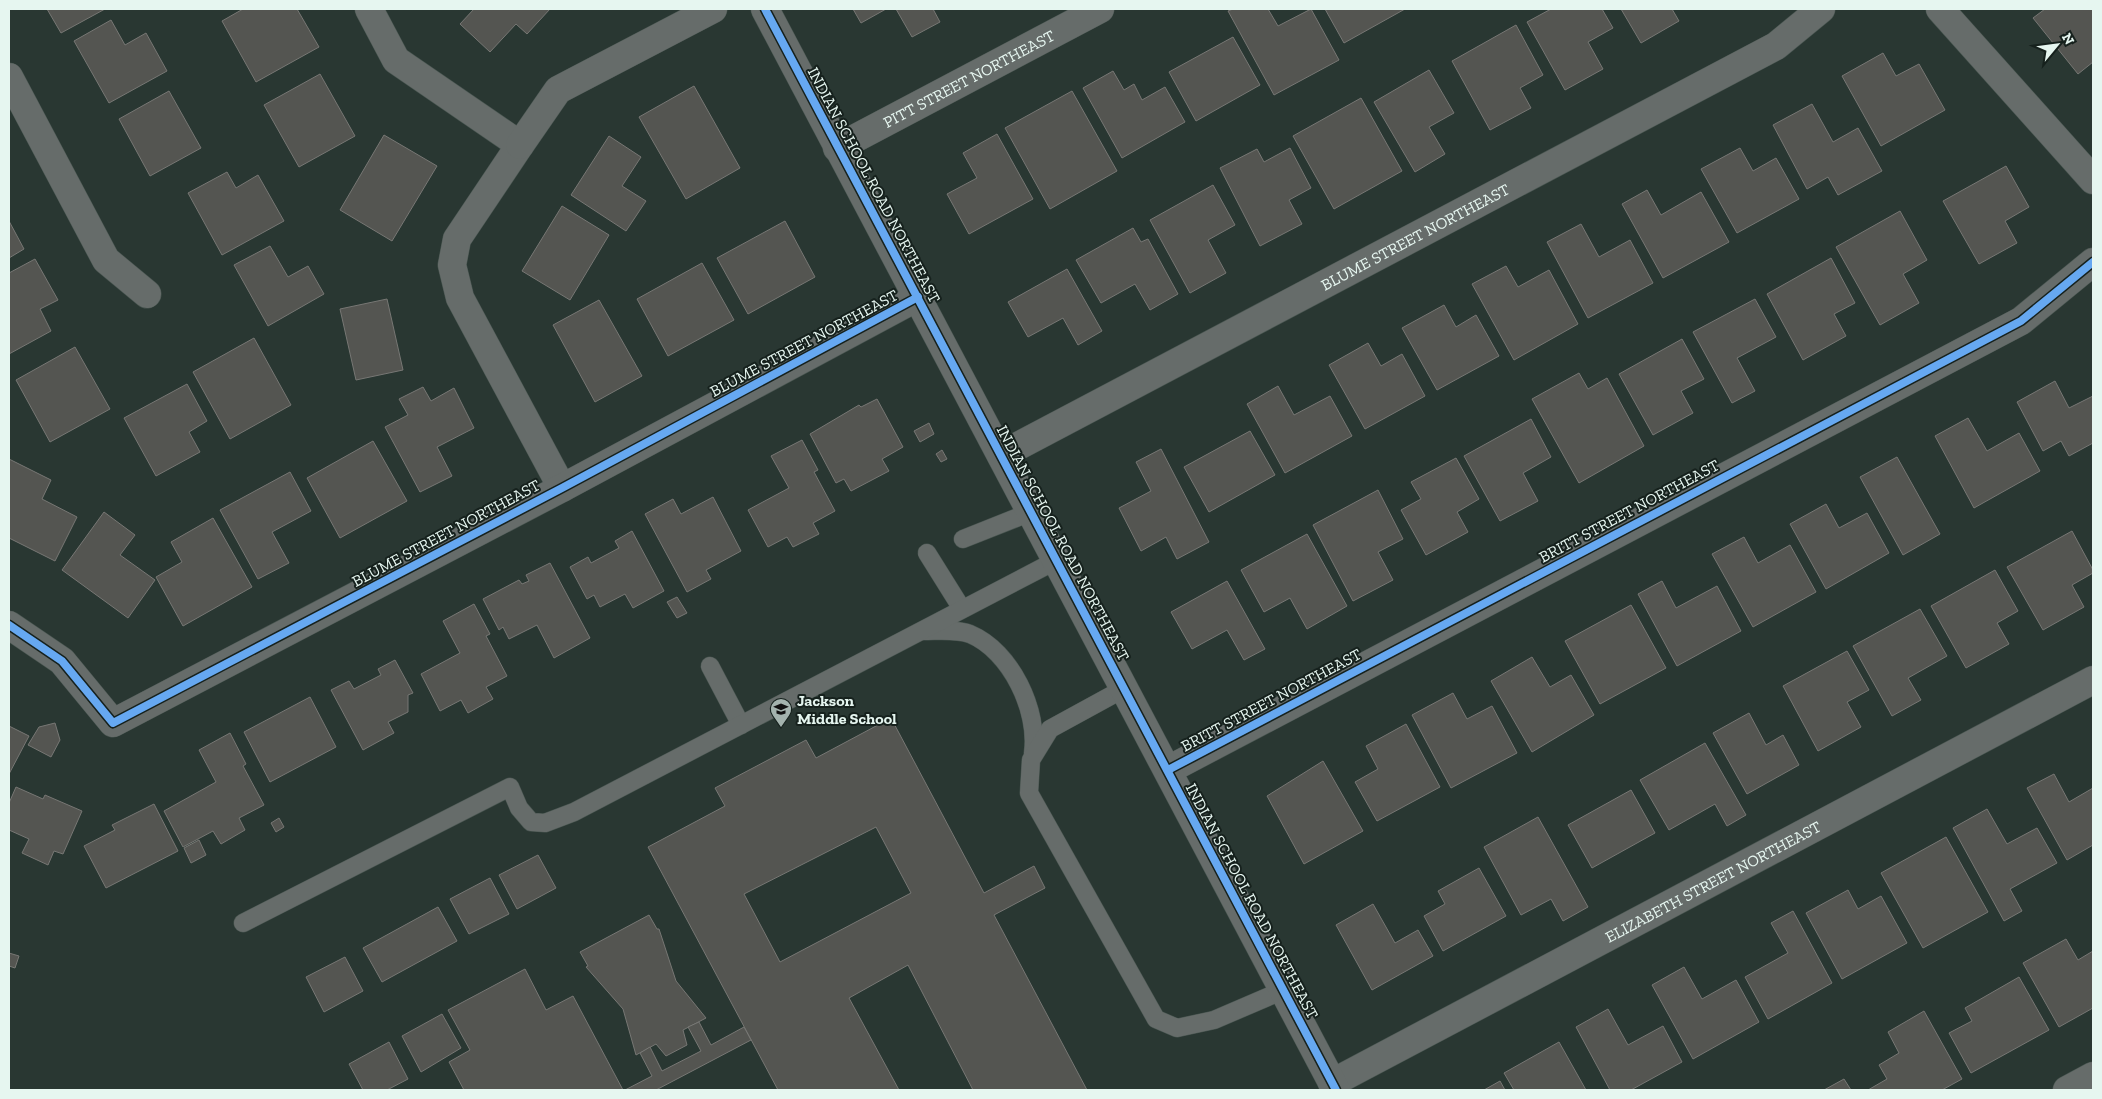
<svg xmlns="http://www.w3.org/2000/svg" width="2102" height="1099" viewBox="0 0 2102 1099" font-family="'Zilla Slab',serif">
<rect width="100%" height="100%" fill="#293732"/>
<!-- building -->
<g fill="#545551" stroke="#777774" fill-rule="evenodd">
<polygon points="47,9 105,9 61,33"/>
<polygon points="243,9 297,9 319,47 256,82 222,21"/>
<polygon points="474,9 550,9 527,34 516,24 490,52 460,24"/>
<polygon points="853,9 886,9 861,23"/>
<polygon points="896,9 933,9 940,22 912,37"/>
<polygon points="1233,9 1268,9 1278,26 1311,9 1339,60 1274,95 1228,11"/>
<polygon points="1325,9 1405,9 1344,43"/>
<polygon points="1551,9 1602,9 1613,28 1588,42 1603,69 1565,90 1527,22"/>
<polygon points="1621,9 1672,9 1679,21 1641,43"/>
<polygon points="2045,9 2093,9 2093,62 2078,74 2033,18"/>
<polygon points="111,20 125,45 146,33 167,71 109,103 74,41"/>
<polygon points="1516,25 1543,75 1520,88 1531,108 1490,130 1452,61"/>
<polygon points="1233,37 1260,85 1196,121 1169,72"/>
<polygon points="1883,53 1896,76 1919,64 1945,110 1881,146 1842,76"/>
<polygon points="1429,70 1454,113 1429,127 1445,154 1415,172 1374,102"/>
<polygon points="1113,71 1124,90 1134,84 1142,100 1165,87 1185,122 1122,158 1083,88"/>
<polygon points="320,74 355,136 299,167 264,105"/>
<polygon points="694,86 740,168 686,199 639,117"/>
<polygon points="169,91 201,148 150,176 119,119"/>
<polygon points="1072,91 1117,171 1050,209 1005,128"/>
<polygon points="1361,98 1402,171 1334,209 1293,136"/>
<polygon points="1812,104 1833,142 1858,128 1882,171 1838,195 1828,177 1807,189 1773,125"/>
<polygon points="997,134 1033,199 969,234 947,194 977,178 963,153"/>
<polygon points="384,135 437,166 392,241 340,210"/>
<polygon points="609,136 641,157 622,186 646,201 626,231 571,195"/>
<polygon points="1290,148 1311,188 1289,200 1302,224 1260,246 1220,168 1257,149 1264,162"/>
<polygon points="1740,148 1753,171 1776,158 1799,199 1737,233 1701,169"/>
<polygon points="2006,166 2029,207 2005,221 2017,243 1979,264 1943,201"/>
<polygon points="227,172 236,188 258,175 284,221 222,255 188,193"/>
<polygon points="1213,185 1235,225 1208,240 1226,273 1190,293 1150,220"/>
<polygon points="1647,190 1661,215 1701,192 1729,242 1663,278 1622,204"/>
<polygon points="562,206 609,235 570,300 522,271"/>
<polygon points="1900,211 1927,260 1903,274 1919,303 1880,325 1836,247"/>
<polygon points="9,221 24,249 9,258"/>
<polygon points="785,221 815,277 748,314 717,258"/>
<polygon points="1581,224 1599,257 1630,240 1653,283 1588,318 1547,242"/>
<polygon points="1133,228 1141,242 1148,239 1178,294 1150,310 1135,284 1101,303 1076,260"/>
<polygon points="270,246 288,277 308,266 324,294 268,326 234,265"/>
<polygon points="1831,258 1855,303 1834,314 1846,336 1803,360 1767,294"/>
<polygon points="35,259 58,300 40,309 51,331 9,354 9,273"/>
<polygon points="702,263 734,320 668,356 637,299"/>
<polygon points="1506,266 1518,287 1549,270 1578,324 1514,360 1472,284"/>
<polygon points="1067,269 1102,331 1078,345 1063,318 1028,337 1008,302"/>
<polygon points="387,299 403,370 356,380 340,309"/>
<polygon points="1755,299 1776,337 1737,358 1755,391 1732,403 1693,332"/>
<polygon points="599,300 642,376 595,402 553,325"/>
<polygon points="1444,305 1456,327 1476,315 1499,356 1437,390 1402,328"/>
<polygon points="254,338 291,405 230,439 193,372"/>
<polygon points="1682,339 1704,379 1681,391 1693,413 1653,435 1619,374"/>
<polygon points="1368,343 1381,366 1402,354 1425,396 1365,429 1329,365"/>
<polygon points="75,347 110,409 50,442 16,380"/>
<polygon points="1579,373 1588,389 1607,378 1644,446 1579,483 1532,399"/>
<polygon points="2055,381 2069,408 2093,396 2093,443 2069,456 2061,441 2043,451 2017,402"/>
<polygon points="187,384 207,421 189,432 200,452 156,476 124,418"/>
<polygon points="1278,386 1294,415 1330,396 1352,436 1285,473 1247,404"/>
<polygon points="423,387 431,401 454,388 474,428 437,447 452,476 420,492 385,427 408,415 399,399"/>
<polygon points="877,399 903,447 882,459 889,471 851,491 844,479 836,483 810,434 859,405 861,407"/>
<polygon points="1968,418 1987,451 2019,433 2040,471 1974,508 1935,436"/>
<polygon points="1531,419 1551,457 1523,473 1538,501 1500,521 1464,456"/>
<polygon points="929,423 934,434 920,442 914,431"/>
<polygon points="1250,431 1275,475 1209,512 1184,467"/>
<polygon points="802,440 818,470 814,472 835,511 813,523 819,534 793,547 787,537 768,547 748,510 789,488 771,456"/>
<polygon points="373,441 407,501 340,538 307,478"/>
<polygon points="1161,449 1209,542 1177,559 1166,537 1141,551 1119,508 1151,491 1136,462"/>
<polygon points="942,450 947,459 941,462 936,454"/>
<polygon points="1897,457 1940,534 1903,555 1860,477"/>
<polygon points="1456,458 1479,499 1457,512 1468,532 1426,555 1401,510 1421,499 1411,482"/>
<polygon points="9,459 51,480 42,499 77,517 55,561 9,538"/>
<polygon points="290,472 311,511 272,532 289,563 258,579 220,510"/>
<polygon points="1378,490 1403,539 1378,552 1393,580 1353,601 1313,525"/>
<polygon points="713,497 741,551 706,570 711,579 687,592 645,514 673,499 681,514"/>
<polygon points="1826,504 1839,528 1867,513 1889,553 1826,589 1790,524"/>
<polygon points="104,512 135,535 120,555 155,580 128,618 62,570"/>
<polygon points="213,518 252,587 183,626 156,577 182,562 171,542"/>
<polygon points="632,531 664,591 633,608 625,594 600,607 594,595 587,599 570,567 588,557 591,563 619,548 615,541"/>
<polygon points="2072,531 2093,570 2093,573 2072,585 2084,607 2043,630 2007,567"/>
<polygon points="1307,534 1347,606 1307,629 1290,598 1264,612 1241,570"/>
<polygon points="1744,537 1758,563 1790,545 1816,592 1753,627 1712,554"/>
<polygon points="550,563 590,638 554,658 537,625 509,639 503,627 499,630 483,599 519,580 522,584 529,581 526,575"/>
<polygon points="1995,570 2018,611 1997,623 2009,644 1966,668 1931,606"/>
<polygon points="1227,581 1265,649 1244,660 1227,630 1192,649 1171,612"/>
<polygon points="1662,581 1676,608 1717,586 1741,631 1677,666 1638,594"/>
<polygon points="677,597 687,613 677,618 667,602"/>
<polygon points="474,604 490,634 486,636 507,676 486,687 493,699 468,713 461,700 440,711 421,674 460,653 443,621"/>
<polygon points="1631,605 1666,668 1600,704 1565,641"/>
<polygon points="1920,609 1947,656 1908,678 1921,700 1892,716 1853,646"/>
<polygon points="1847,651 1869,690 1847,702 1861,727 1818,751 1783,686"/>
<polygon points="1532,657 1550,687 1571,675 1594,715 1532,752 1491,681"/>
<polygon points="395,660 413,693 408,695 408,712 388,722 394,733 363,750 331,690 349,681 354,689 381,675 378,669"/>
<polygon points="1453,693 1467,719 1492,706 1517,753 1451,788 1412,715"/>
<polygon points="310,697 336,747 270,782 244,732"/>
<polygon points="1749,713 1766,745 1783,735 1799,765 1747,794 1713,733"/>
<path d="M891,718L984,893L1034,866L1045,888L994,915L1087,1090H973L908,965L849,998L899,1090H778L648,847L725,806L715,788L806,740L816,758ZM876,827L911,893L780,962L744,894Z"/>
<polygon points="55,723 60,740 51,757 28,745 39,727"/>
<polygon points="1406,724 1440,787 1377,821 1355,782 1378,769 1366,746"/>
<polygon points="9,726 29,736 9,774"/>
<polygon points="230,733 246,764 243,766 264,805 239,818 245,830 221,844 213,831 183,847 164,811 216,782 199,750"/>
<polygon points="1705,743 1746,815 1727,826 1715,804 1669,830 1640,780"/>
<polygon points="1323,761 1363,831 1304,864 1267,796"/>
<polygon points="2054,774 2069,802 2093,788 2093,845 2067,860 2027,788"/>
<polygon points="16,787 43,799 45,795 82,811 63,854 54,851 48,865 22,853 29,839 9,830 9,803"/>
<polygon points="1631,790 1655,833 1592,868 1568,825"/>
<polygon points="154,804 178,851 106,888 84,846 115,830 112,825"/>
<polygon points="1987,809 2007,844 2037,828 2057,863 2010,889 2022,911 2004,921 1953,828"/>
<polygon points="1538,817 1588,907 1563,921 1551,899 1521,915 1484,847"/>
<polygon points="279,818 284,827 276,832 271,823"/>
<polygon points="1946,837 1988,912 1923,948 1881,873"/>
<polygon points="199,840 206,855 191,863 184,848"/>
<polygon points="538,855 556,888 517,909 499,875"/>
<polygon points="1479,868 1506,916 1443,951 1424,916 1445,904 1438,891"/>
<polygon points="490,878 509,914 469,934 450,899"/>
<polygon points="1848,890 1858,909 1881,896 1907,943 1842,979 1806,913"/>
<polygon points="1373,904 1395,943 1418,930 1433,956 1372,990 1336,925"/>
<polygon points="438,907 457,941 382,982 363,948"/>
<polygon points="1793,911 1832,983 1768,1019 1745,977 1788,953 1771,923"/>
<polygon points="649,915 657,929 659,929 676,981 706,1018 683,1030 687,1045 666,1056 656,1044 636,1055 623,1009 586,967 588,966 580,952"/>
<polygon points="2066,939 2078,960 2093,951 2093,1008 2059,1027 2023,963"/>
<polygon points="9,953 19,956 15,968 9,966"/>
<polygon points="345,957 363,991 324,1012 306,977"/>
<polygon points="1684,967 1702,999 1736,980 1759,1022 1693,1059 1652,985"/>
<polygon points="525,969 546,1010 573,996 623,1090 464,1090 449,1062 470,1050 448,1010"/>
<polygon points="2019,977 2049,1030 1971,1073 1949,1033 1972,1021 1965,1008"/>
<polygon points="1608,1009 1628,1045 1663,1026 1682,1062 1631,1090 1610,1090 1576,1027"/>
<polygon points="1924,1011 1962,1079 1942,1090 1868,1090 1887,1079 1879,1065 1899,1053 1888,1032"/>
<polygon points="442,1014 461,1048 421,1072 402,1036"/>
<polygon points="699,1022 711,1045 744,1027 751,1040 656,1090 625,1090 652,1076 640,1053 650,1047 662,1071 701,1051 688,1027"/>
<polygon points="389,1042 408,1079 387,1090 363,1090 349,1064"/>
<polygon points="1559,1042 1586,1090 1514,1090 1504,1073"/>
<polygon points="1844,1079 1851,1090 1824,1090"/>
<polygon points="1500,1081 1505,1090 1484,1090"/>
</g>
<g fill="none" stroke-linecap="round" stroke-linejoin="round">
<!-- service casing -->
<g stroke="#485550" stroke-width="19">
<g id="service">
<polyline points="963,539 1031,512"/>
<polyline points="927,553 962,609"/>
<path d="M924,631C939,631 956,629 970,634C1011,651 1039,711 1033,753"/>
<polyline points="710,666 741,725"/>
<polyline points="1125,688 1050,729 1031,760 1029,793 1156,1019 1177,1028 1214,1020 1284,990"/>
<polyline points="243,923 510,787 519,808 531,822 545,823 574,812 1057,560"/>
</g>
</g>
<!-- minor casing -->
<g stroke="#485550" stroke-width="29">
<g id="minor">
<polyline points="369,9 396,60 520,145 457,239 452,265 460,298 562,488"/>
<polyline points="1940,9 2093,180"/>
<polyline points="9,77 106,260 147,294"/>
<polyline points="520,145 558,90 713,9"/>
<path id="s1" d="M837,148L1100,9"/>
<path id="s2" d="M1001,455L1776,46L1821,9"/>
<polyline points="9,625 62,661 113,723 562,488 918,297"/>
<polyline points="1168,770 2021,321 2093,262"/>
<path id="s3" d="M1332,1083L2093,680"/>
<polyline points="2067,1090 2093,1076"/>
</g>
</g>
<!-- tertiary casing -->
<g stroke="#485550" stroke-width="29">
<polyline id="tertiary" points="765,9 1336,1090"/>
</g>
<!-- service -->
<use href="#service" stroke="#666c6a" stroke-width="18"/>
<!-- minor -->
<use href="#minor" stroke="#666c6a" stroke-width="28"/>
<!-- tertiary -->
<use href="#tertiary" stroke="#666c6a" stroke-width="28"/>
<!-- cycleway casing -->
<g stroke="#16211d" stroke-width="11">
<g id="cycleway">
<polyline points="765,9 1336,1090"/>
<polyline points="9,625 62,661 113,723 562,488 918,297"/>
<polyline points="1168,770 2021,321 2093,262"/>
</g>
</g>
<!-- cycleway -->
<use href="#cycleway" stroke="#66a8f1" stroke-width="8"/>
</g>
<!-- icons -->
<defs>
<g id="school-pin" transform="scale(1.125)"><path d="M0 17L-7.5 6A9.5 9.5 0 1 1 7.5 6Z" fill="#a4b3ae" stroke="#16211d"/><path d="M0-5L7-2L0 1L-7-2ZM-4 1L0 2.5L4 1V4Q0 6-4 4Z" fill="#111"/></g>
</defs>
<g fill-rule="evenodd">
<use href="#school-pin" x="781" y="709"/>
</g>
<g text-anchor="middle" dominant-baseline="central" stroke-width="4" stroke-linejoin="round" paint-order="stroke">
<!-- street labels -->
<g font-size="16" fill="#e6f6f0" stroke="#16211d">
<text stroke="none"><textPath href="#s1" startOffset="149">PITT STREET NORTHEAST</textPath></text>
<text transform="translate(874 185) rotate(62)">INDIAN SCHOOL ROAD NORTHEAST</text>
<text stroke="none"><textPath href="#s2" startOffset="468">BLUME STREET NORTHEAST</textPath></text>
<text transform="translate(804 343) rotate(-28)">BLUME STREET NORTHEAST</text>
<text transform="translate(1629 511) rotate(-28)">BRITT STREET NORTHEAST</text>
<text transform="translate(446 533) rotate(-28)">BLUME STREET NORTHEAST</text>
<text transform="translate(1063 543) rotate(62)">INDIAN SCHOOL ROAD NORTHEAST</text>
<text transform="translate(1271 700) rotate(-28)">BRITT STREET NORTHEAST</text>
<text stroke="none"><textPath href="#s3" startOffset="431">ELIZABETH STREET NORTHEAST</textPath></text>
<text transform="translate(1252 901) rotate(62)">INDIAN SCHOOL ROAD NORTHEAST</text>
</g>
<!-- poi labels -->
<g font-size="16" font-weight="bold" fill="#e6f6f0" stroke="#16211d" text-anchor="start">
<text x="797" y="700">Jackson<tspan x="797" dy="18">Middle School</tspan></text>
</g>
</g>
<!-- border -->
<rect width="2102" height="1099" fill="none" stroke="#e6f6f0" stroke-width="20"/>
<!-- north arrow -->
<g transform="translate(2057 45) rotate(61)" stroke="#16211d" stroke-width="4" paint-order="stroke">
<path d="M0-4L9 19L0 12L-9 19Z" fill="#e6f6f0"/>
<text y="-8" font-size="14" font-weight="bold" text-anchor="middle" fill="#e6f6f0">N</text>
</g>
</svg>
